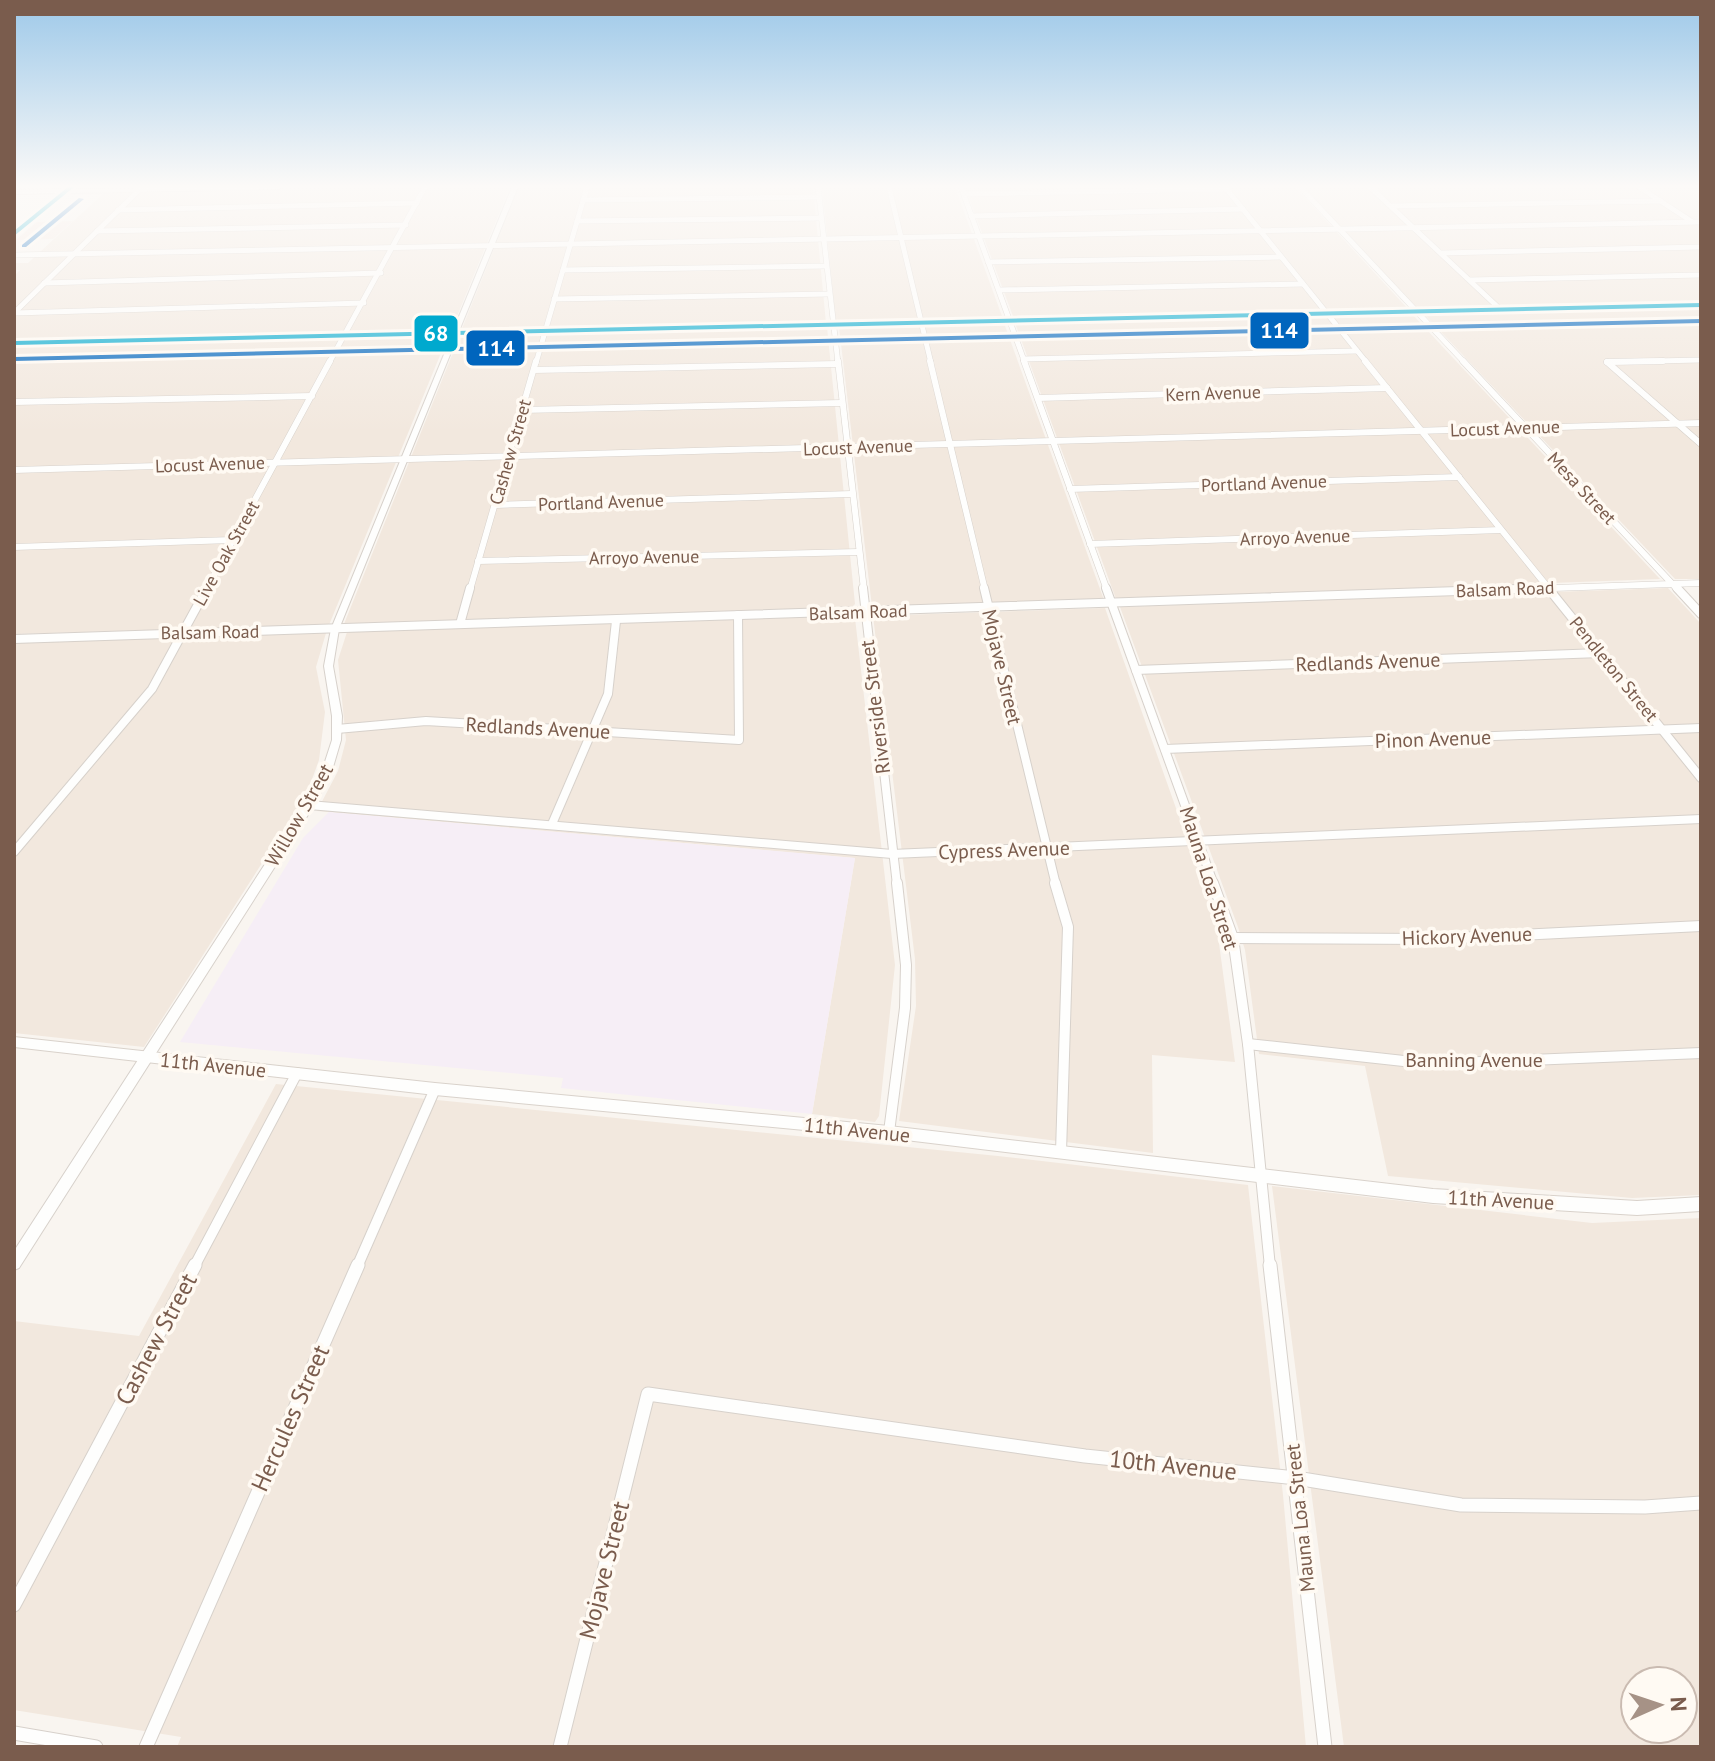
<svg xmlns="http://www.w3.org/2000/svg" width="1715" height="1761" viewBox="0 0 1715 1761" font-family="'PT Sans',sans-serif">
<rect width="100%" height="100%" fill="#f9f5f0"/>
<!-- residential -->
<g fill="#f2e8de" fill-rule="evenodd">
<polygon points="389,187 510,187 451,331 14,340 14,276 20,270 14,270 14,263 28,263 105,192"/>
<polygon points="519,187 813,187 826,323 461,331"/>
<polygon points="822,187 955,187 1003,319 836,323"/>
<polygon points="965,187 1295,187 1409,310 1014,319"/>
<polygon points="1303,187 1701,187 1701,303 1418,309"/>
<polygon points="1701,307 1701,579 1675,579 1424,314"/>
<polygon points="1412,314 1660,579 1116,599 1015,323"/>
<polygon points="1004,323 1104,600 872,607 839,327"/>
<polygon points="827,327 855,604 851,608 344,624 460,335"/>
<polygon points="448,336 329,625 14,634 14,345"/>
<polygon points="1668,588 1701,624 1701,1195 1632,1198 1388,1176 1365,1066 1259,1054 1245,950 1238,927 1120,607"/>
<polygon points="1105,608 1216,921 1235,1062 1152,1055 1153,1153 899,1121 916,1006 915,959 873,616"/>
<polygon points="851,616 855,618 895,965 879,1116 875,1122 812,1114 855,858 317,811 338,771 346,740 338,660 347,632"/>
<polygon points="326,633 316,667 325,712 319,760 307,793 144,1047 14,1033 14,643"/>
<polygon points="276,1084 998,1156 1248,1185 1283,1495 1306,1747 177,1747 181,1737 14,1710 14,1321 139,1336"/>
<path d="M1272,1186L1592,1223L1701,1218V1747H1344ZM1635,1681H1683V1729H1635Z"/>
</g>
<!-- commercial -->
<polygon fill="#f6e8e1" points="73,221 53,239 16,240 37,222"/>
<!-- education -->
<polygon fill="#f6eef6" points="329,812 855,858 812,1114 561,1088 563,1078 180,1042 303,838"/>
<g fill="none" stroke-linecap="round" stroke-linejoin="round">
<!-- minor-far4 casing -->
<g stroke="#d7d1cb" stroke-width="6">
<g id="minor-far4">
<polyline points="818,187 838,363"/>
<polyline points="889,187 931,363"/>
<polyline points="961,187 1025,363"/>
<polyline points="1225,187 1367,363"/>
<polyline points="1300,187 1465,363"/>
<polyline points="1370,187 1501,310"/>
<polyline points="1639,187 1691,221"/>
<polyline points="964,194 1227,189"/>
<polyline points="583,200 819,197"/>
<polyline points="1392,206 1661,201"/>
<polyline points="118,210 417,203"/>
<polyline points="971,216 1243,209"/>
<polyline points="577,221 821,218"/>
<polyline points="97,231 406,225"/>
<polyline points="1442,253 1701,247"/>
<polyline points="14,255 1701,222"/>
<polyline points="988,262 1281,257"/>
<polyline points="563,270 826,266"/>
<polyline points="1470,280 1701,275"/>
<polyline points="44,283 381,273"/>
<polyline points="999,290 1303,284"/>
<polyline points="554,299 829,294"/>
<polyline points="14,313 364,303"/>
<polyline points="14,313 140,189"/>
<polyline points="1023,359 1357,351"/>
<polyline points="1607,362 1701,360"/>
<polyline points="329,363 425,187"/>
<polyline points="536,363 587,187"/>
</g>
</g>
<!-- minor-far3 casing -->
<g stroke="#d7d1cb" stroke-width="7">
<g id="minor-far3">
<polyline points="838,361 864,590"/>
<polyline points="930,361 985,590"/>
<polyline points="1024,361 1107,590"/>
<polyline points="1365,361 1550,590"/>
<polyline points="1463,361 1678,590"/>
<polyline points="1607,362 1701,444"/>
<polyline points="1607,362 1663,361"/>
<polyline points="534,370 837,364"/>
<polyline points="1038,398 1387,388"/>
<polyline points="14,402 312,396"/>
<polyline points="522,410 841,403"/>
<polyline points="14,470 1701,423"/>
<polyline points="1070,489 1459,477"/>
<polyline points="495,505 851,494"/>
<polyline points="1090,544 1501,530"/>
<polyline points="14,547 232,540"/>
<polyline points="478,561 858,552"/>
<polyline points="206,590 330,361"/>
<polyline points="470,590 536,361"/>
<polyline points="1492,590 1701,583"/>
</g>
</g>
<!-- minor-far2 casing -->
<g stroke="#d7d1cb" stroke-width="10">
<g id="minor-far2">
<polyline points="863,588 897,885"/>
<polyline points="984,588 1056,885"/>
<polyline points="1106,588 1214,885"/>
<polyline points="1548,588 1701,778"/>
<polyline points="1677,588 1701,614"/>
<polyline points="460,624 470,588"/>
<polyline points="14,639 1552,588"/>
<polyline points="1136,670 1601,653"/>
<polyline points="337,729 426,721 739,740 738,615"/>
<polyline points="1165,749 1701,728"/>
<polyline points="309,805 892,854 1701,819"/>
<polyline points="552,824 608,694 616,621"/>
<polyline points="14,852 152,689 207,588"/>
</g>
</g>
<!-- minor-far1 casing -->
<g stroke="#d7d1cb" stroke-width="12">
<g id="minor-far1">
<polyline points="1055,883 1068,927 1061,1152"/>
<polyline points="1213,883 1233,938 1248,1044 1270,1267"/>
<polyline points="1233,938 1435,939 1701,926"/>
<polyline points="1248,1044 1431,1064 1701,1053"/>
<polyline points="889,1132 905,1008 906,965 897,883"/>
<polyline points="194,1267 297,1073"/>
<polyline points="357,1267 435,1089"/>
</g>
</g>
<!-- minor casing -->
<g stroke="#d7d1cb" stroke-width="15">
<g id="minor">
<polyline points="1270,1265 1325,1747"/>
<polyline points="14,1605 195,1265"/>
<polyline points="14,1733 96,1747"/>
<polyline points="146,1747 358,1265"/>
<polyline points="560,1747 648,1394 1085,1456 1296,1478 1461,1505 1645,1507 1701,1503"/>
</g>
</g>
<!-- tertiary casing -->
<g stroke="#d7d1cb" stroke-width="2">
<g id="tertiary">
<polygon points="215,187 282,187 279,189 14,194 14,190"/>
<polygon points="512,187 518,187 459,331 1701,303 1701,307 458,335 339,629 333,666 342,716 341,740 331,774 313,807 19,1268 14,1270 14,1251 304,804 321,774 332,740 332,716 324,666 331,629 452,335 14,345 14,341 453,331"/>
</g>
</g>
<!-- secondary casing -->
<g stroke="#d9d2cb" stroke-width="2">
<polygon id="secondary" points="14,1037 435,1083 889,1126 1433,1189 1637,1201 1701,1197 1701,1211 1637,1215 1433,1203 889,1138 435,1095 14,1047"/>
</g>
<!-- primary casing -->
<g stroke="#dad1cc" stroke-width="2">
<polygon id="primary" points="67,187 74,187 14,236 14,231"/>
</g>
<!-- minor-far4 -->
<use href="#minor-far4" stroke="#fefefd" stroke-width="5"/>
<!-- minor-far3 -->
<use href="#minor-far3" stroke="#fefefd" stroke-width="6"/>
<!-- minor-far2 -->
<use href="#minor-far2" stroke="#fefefd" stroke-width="8"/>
<!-- minor-far1 -->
<use href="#minor-far1" stroke="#fefefd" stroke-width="10"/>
<!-- minor -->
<use href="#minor" stroke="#fefefd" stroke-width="13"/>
<!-- tertiary -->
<use href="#tertiary" fill="#fefefd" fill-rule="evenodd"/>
<!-- secondary -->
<use href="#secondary" fill="#fefefd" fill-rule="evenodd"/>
<!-- primary -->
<use href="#primary" fill="#f3eee8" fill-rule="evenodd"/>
<!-- bus-1 casing -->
<g stroke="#fffaf3" stroke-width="6">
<g id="bus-1">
<polygon points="68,187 74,187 14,236 14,231"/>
<polygon points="1701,303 1701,307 14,345 14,341"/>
</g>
</g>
<!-- bus-2 casing -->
<g stroke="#fffaf3" stroke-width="6">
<g id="bus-2">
<polygon points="79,198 84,199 26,247 22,247 22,245"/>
<polygon points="1701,319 1701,323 14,361 14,357"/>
</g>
</g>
<!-- bus-1 -->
<use href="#bus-1" fill="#00a9ce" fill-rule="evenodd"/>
<!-- bus-2 -->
<use href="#bus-2" fill="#0065bd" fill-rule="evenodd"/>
</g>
<!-- sky -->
<linearGradient id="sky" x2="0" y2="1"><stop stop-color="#9ec9e9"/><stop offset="0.43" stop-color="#fcfaf8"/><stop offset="1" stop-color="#fcfaf8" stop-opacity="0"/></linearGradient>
<rect width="1715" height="433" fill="url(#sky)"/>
<g text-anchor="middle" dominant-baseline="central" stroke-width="7" stroke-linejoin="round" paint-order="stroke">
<!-- far-street labels -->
<g font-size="18" fill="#7a5c4d" stroke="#fffaf3">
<text transform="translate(1213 393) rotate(-2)">Kern Avenue</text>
<text transform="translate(1505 428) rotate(-2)">Locust Avenue</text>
<text transform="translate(858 447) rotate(-2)">Locust Avenue</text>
<text transform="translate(510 452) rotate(-74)">Cashew Street</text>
<text transform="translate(210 464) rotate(-2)">Locust Avenue</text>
<text transform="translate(1264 483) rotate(-2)">Portland Avenue</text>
<text transform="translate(1582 488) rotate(47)">Mesa Street</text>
<text transform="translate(601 502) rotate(-2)">Portland Avenue</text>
<text transform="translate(1295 537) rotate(-2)">Arroyo Avenue</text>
<text transform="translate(226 553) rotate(-61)">Live Oak Street</text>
<text transform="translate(644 557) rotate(-1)">Arroyo Avenue</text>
<text transform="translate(1505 589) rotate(-2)">Balsam Road</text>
<text transform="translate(858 612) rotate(-2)">Balsam Road</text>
<text transform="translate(210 632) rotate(-1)">Balsam Road</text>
<text transform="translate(1614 669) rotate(51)">Pendleton Street</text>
</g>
<!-- street labels -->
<g font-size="20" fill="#7a5c4d" stroke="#fffaf3">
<text transform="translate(1368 662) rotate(-2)">Redlands Avenue</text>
<text transform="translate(1002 667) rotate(77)">Mojave Street</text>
<text transform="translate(875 707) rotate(-97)">Riverside Street</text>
<text transform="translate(538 728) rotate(3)">Redlands Avenue</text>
<text transform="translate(1433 739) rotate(-2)">Pinon Avenue</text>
<text transform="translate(299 815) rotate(-60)">Willow Street</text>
<text transform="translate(1004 850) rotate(-2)">Cypress Avenue</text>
<text transform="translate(1209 878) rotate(72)">Mauna Loa Street</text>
<text transform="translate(1467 936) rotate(-2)">Hickory Avenue</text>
<text x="1474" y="1060">Banning Avenue</text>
<text transform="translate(213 1065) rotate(6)">11th Avenue</text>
<text transform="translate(857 1130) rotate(6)">11th Avenue</text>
<text transform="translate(1501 1200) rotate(3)">11th Avenue</text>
<text transform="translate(1300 1518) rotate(-96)">Mauna Loa Street</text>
</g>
<!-- near-street labels -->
<g font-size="24" fill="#7a5c4d" stroke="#fffaf3">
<text transform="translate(156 1339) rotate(-62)">Cashew Street</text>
<text transform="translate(290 1418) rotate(-66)">Hercules Street</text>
<text transform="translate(1173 1465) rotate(6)">10th Avenue</text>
<text transform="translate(604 1570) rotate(-76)">Mojave Street</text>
</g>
</g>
<g stroke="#fffaf3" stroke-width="3">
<rect x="1249" y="311" width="61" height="39" rx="8" fill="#0065bd"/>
<rect x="413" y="314" width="46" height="39" rx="8" fill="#00a9ce"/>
<rect x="465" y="329" width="61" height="38" rx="8" fill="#0065bd"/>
</g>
<g font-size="22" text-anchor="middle" font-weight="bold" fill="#fff">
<text x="1279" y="338">114</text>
<text x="436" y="341">68</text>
<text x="496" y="356">114</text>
</g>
<!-- border -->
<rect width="1715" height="1761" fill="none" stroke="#7a5c4d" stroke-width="32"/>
<!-- north arrow -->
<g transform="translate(1659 1705) rotate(87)"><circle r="38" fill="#fffaf3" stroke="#cabbb1" stroke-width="2"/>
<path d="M0-6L14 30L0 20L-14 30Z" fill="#a69286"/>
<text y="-12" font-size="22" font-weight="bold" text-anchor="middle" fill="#7a5c4d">N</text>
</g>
</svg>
